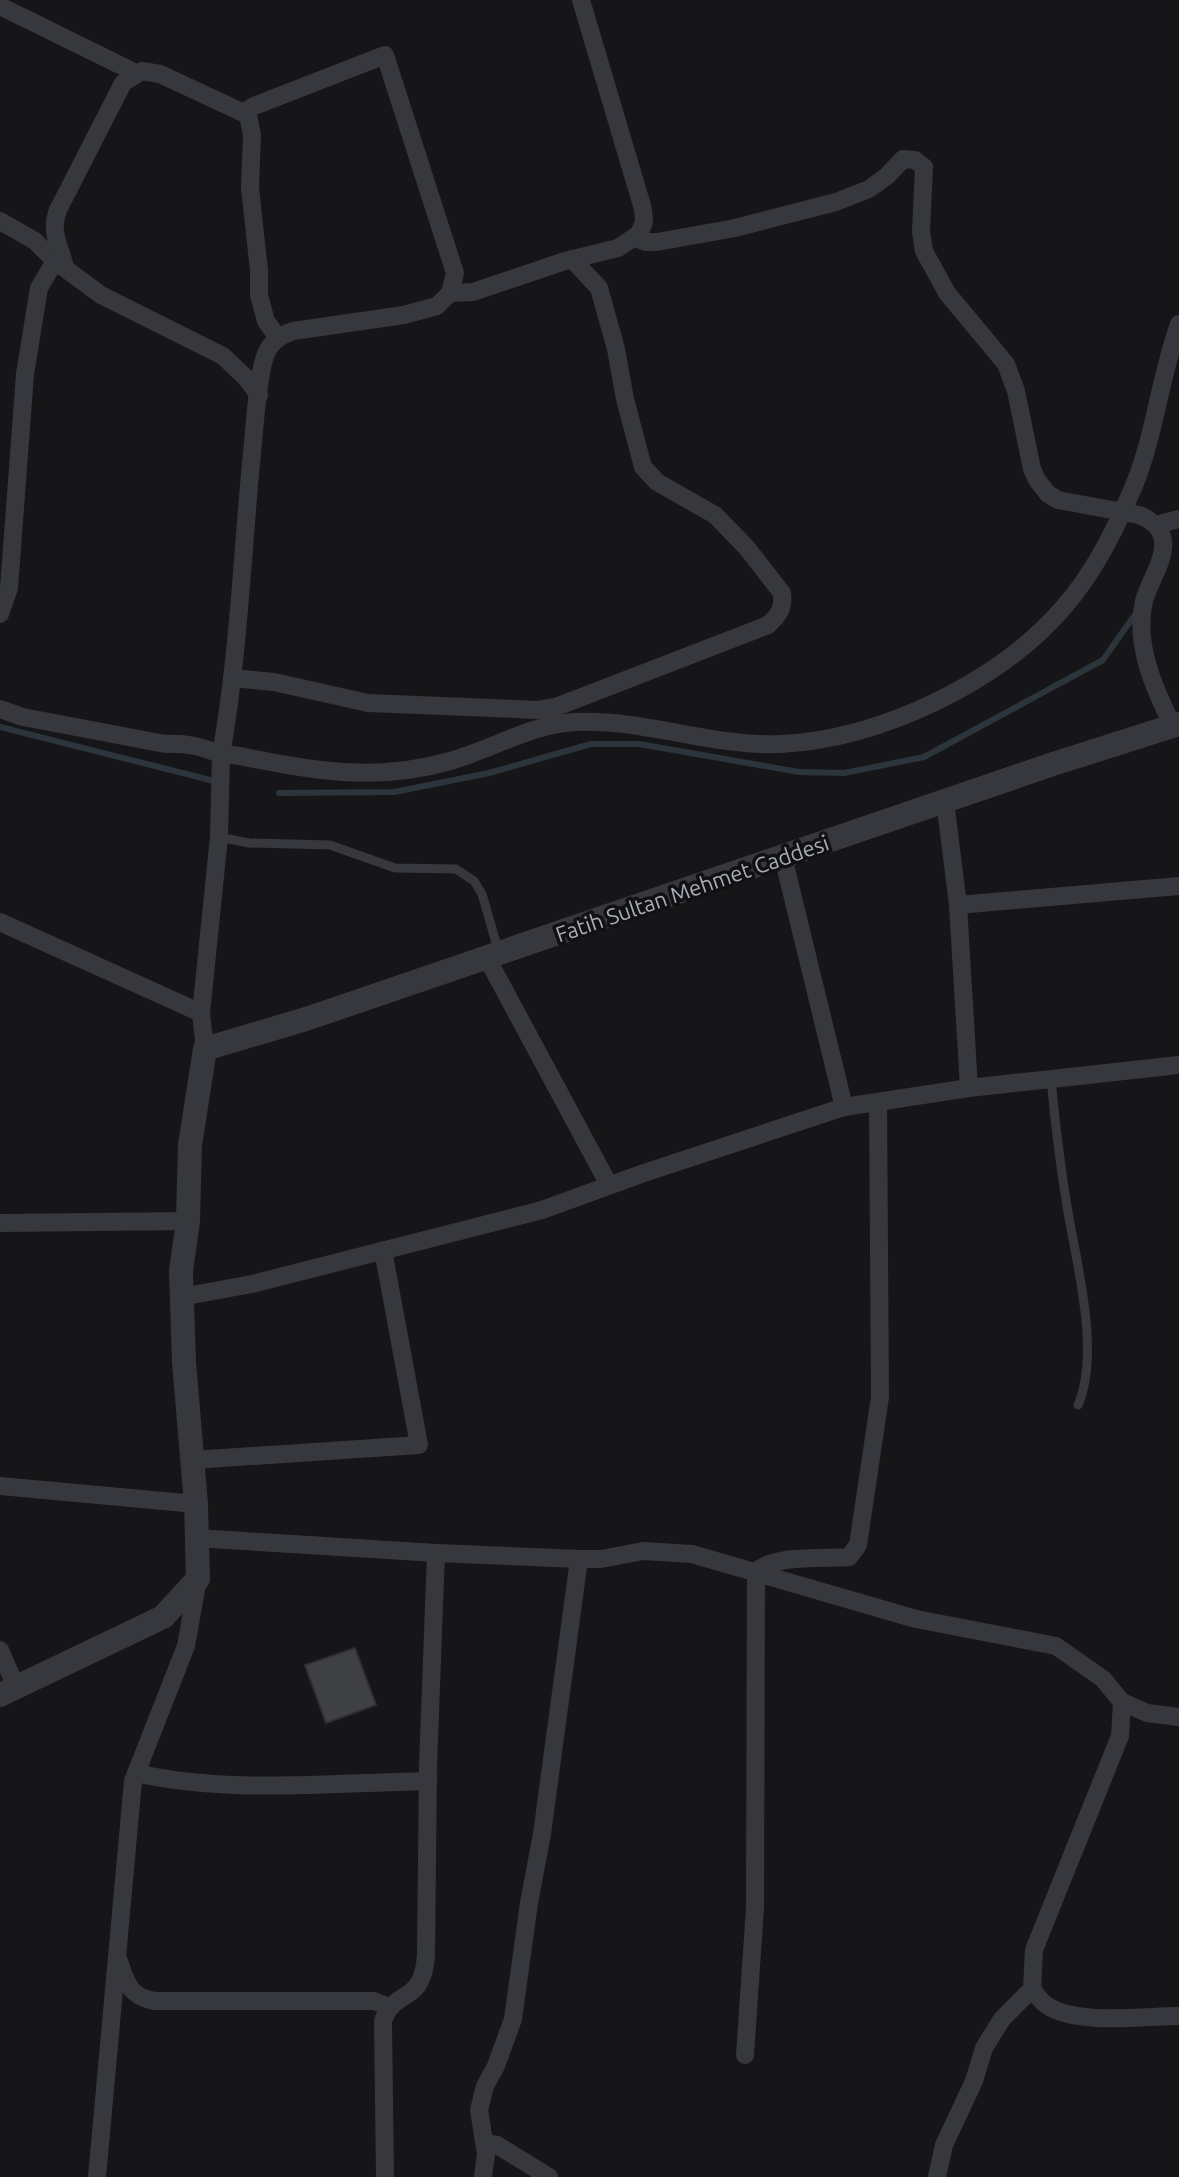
<svg xmlns="http://www.w3.org/2000/svg" width="1179" height="2177" viewBox="0 0 1179 2177" font-family="Ubuntu,sans-serif">
<rect width="100%" height="100%" fill="#161618"/>
<g fill="none" stroke-linecap="round" stroke-linejoin="round">
<!-- stream -->
<g stroke="#2c353c" stroke-width="6">
<polyline points="0,727 218,782"/>
<polyline points="279,793 394,792 489,773 591,744 639,744 799,772 844,773 924,757 1103,660 1136,613"/>
</g>
</g>
<!-- building -->
<polygon fill="#404145" stroke="#303034" stroke-width="2" points="355,1648 376,1705 326,1723 305,1665"/>
<g fill="none" stroke-linecap="round" stroke-linejoin="round">
<!-- service -->
<g stroke="#37383d" stroke-width="9">
<polyline points="219,837 249,843 330,845 395,868 456,869 474,881 482,894 499,953"/>
<path d="M1051,1079C1055,1122 1060,1164 1067,1206C1076,1262 1101,1352 1078,1405"/>
</g>
<!-- minor -->
<g stroke="#37383d" stroke-width="18">
<polyline points="0,6 136,73"/>
<path d="M244,112L254,106L385,55L455,273L450,293L437,306L404,315L293,331C281,335 271,341 266,354C257,374 254,438 251,463C242,560 238,659 221,755H234C310,770 374,783 450,761C493,749 531,724 576,722C646,719 711,747 781,744C880,739 998,683 1063,608C1094,573 1115,530 1133,488C1155,435 1160,377 1179,324"/>
<polyline points="0,221 35,241 55,261 101,295 223,356 247,379 259,395"/>
<path d="M635,238L646,242H657L735,228L836,202L869,189L887,176L903,159L915,160L924,167L921,232L924,251L947,293L1006,364L1016,391L1032,469L1037,480L1048,494L1058,500L1139,515C1150,519 1162,528 1163,541C1165,561 1149,582 1144,601C1134,643 1154,689 1173,726"/>
<path d="M65,268C61,246 49,234 58,210L123,83L142,71L160,74L248,115L252,135L250,188L259,270V295L266,321L278,338"/>
<polyline points="450,293 473,292 565,261 618,248 639,234 644,222 643,209 581,0"/>
<polyline points="1155,525 1179,519"/>
<polyline points="0,614 9,588 25,374 39,288 55,261"/>
<path d="M232,678L274,682L368,703L538,710L556,707L768,625C779,615 784,608 782,593L747,548L715,515L657,482L643,467L625,399L616,349L599,288L572,259"/>
<path d="M0,709L23,717L165,744C186,743 202,746 221,755L219,837L201,1013L205,1049"/>
<polyline points="945,801 958,905 969,1088"/>
<polyline points="783,857 844,1107"/>
<polyline points="958,905 1179,886"/>
<polyline points="0,922 201,1013"/>
<polyline points="487,958 609,1185"/>
<polyline points="0,1223 188,1221"/>
<polyline points="181,1297 252,1284 542,1210 644,1173 844,1107 969,1088 1179,1065"/>
<polyline points="192,1460 419,1445 383,1250"/>
<polyline points="0,1486 196,1504"/>
<polyline points="196,1538 436,1553 579,1559 601,1559 643,1551 692,1554 916,1619 1056,1646 1103,1679 1122,1702 1147,1713 1179,1717"/>
<polyline points="0,1650 16,1687"/>
<path d="M1122,1702L1120,1736L1034,1950L1032,1989C1036,1994 1040,2000 1045,2004C1073,2026 1144,2016 1179,2016"/>
<path d="M136,1773C226,1794 335,1783 428,1781"/>
<path d="M119,1961C126,1983 130,1997 155,2001H374L389,2007"/>
<path d="M745,2055L755,1908L756,1572C774,1554 824,1559 849,1557L858,1545L880,1397L878,1102"/>
<polyline points="485,2143 497,2145 549,2177"/>
<polyline points="97,2177 133,1781 186,1646 198,1579"/>
<path d="M385,2177L383,2021C395,1987 422,2006 426,1956L428,1766L436,1553"/>
<polyline points="483,2177 486,2154 479,2110 485,2086 496,2066 513,2019 529,1903 542,1834 579,1559"/>
<polyline points="937,2177 944,2145 974,2081 984,2048 1002,2019 1032,1989"/>
</g>
<!-- tertiary -->
<polyline stroke="#37383d" stroke-width="24" points="0,1695 163,1617 198,1579 196,1504 184,1362 181,1271 188,1221 190,1145 205,1049 306,1019 1053,764 1179,724"/>
</g>
<g text-anchor="middle" dominant-baseline="central" stroke-width="7" stroke-linejoin="round" paint-order="stroke">
<!-- street labels -->
<g font-size="22" fill="#a8adb8" stroke="#111113">
<text transform="translate(692 888) rotate(-19)">Fatih Sultan Mehmet Caddesi</text>
</g>
</g>
</svg>
